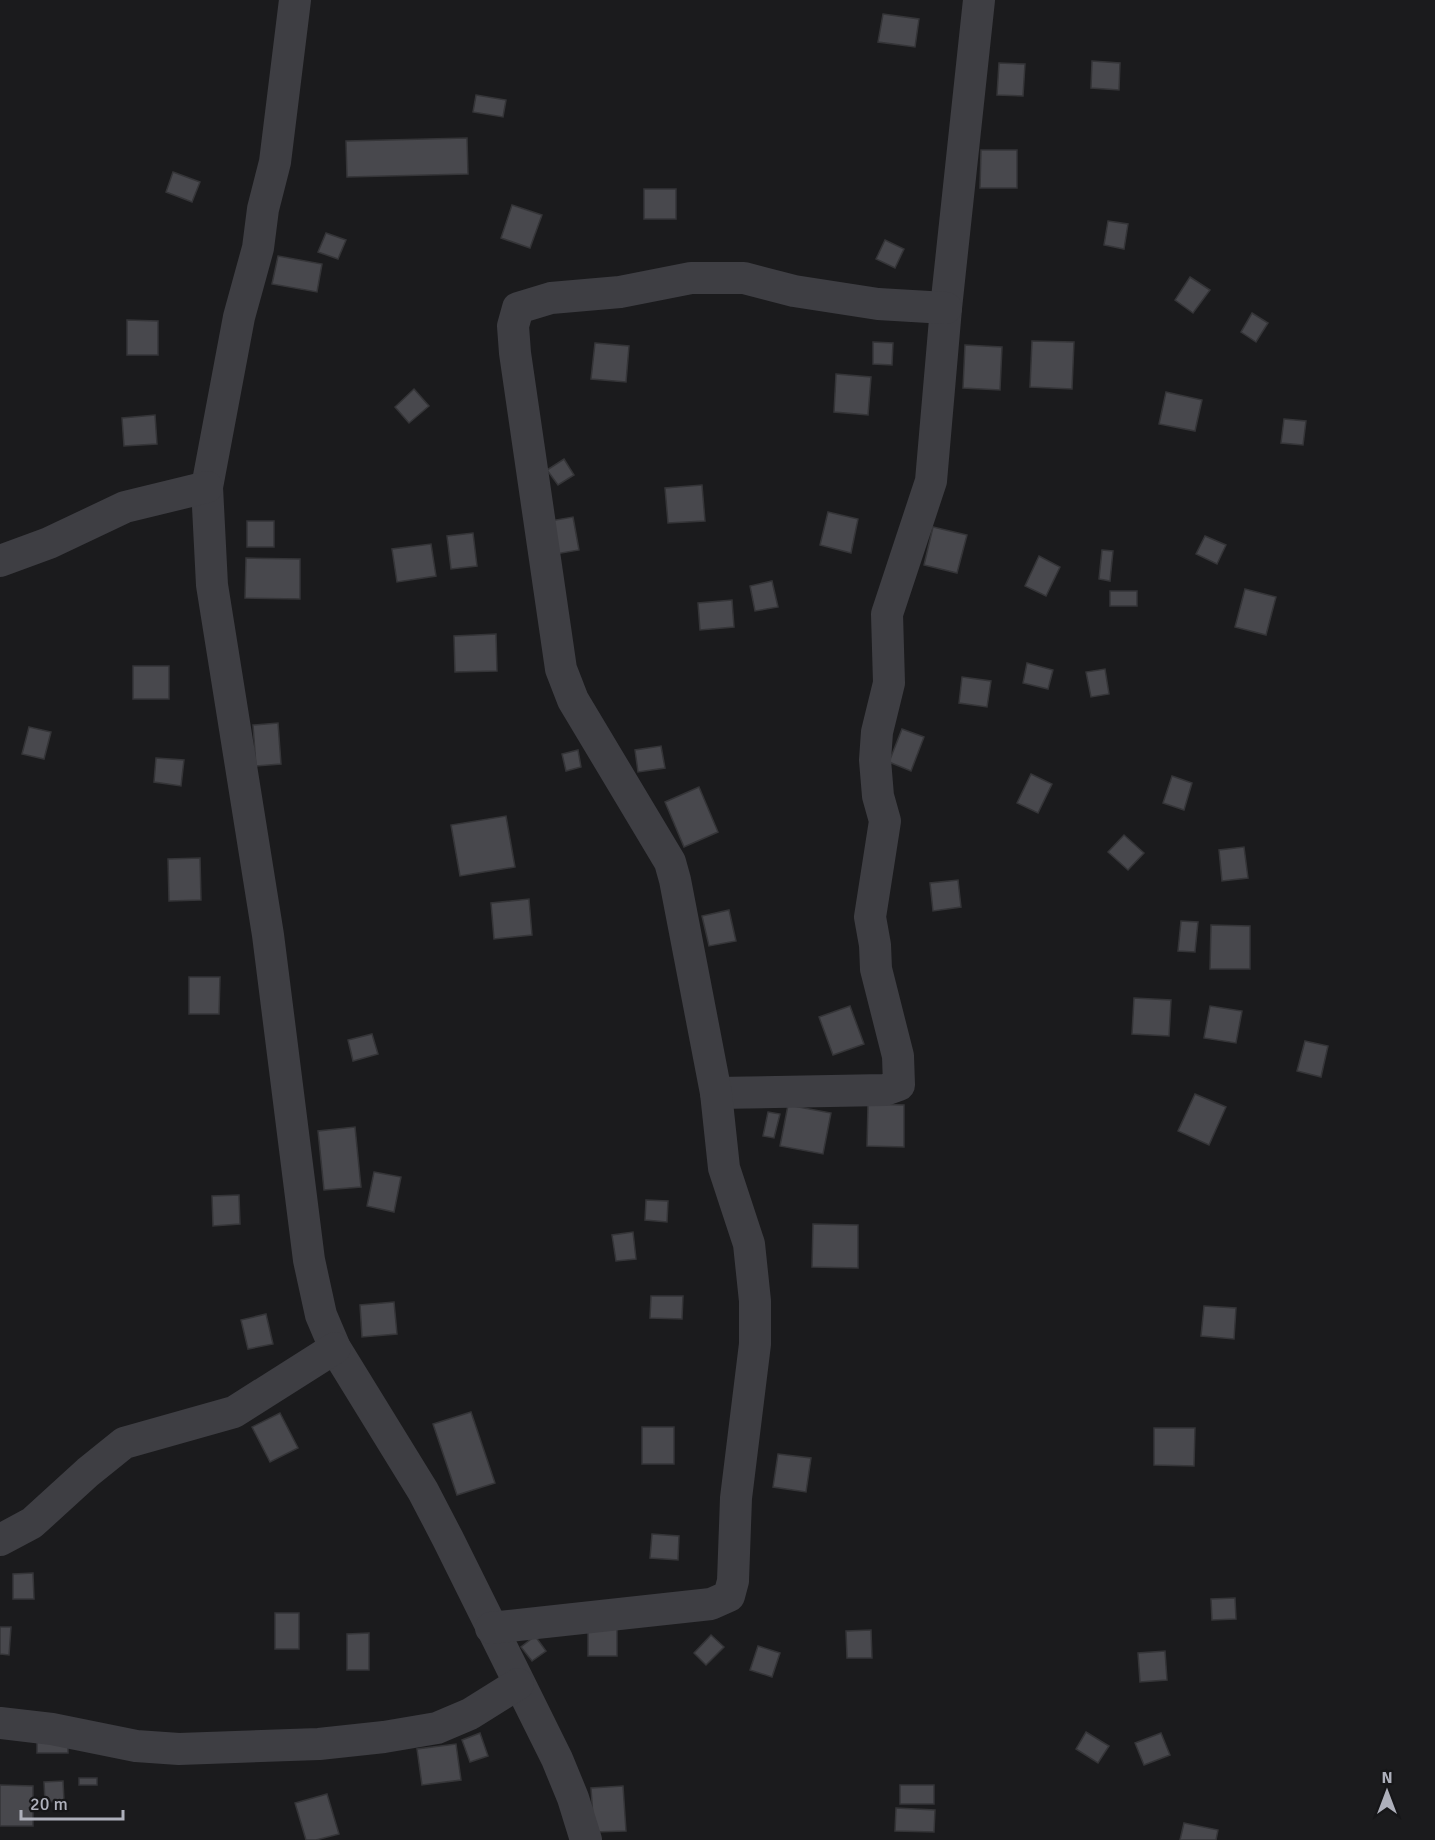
<svg xmlns="http://www.w3.org/2000/svg" width="1435" height="1840" viewBox="0 0 1435 1840" font-family="Signika,sans-serif">
<rect width="100%" height="100%" fill="#1b1b1d"/>
<!-- building -->
<g fill="#48484d" stroke="#353538" stroke-width="1.5">
<polygon points="883,14 919,19 915,47 878,42"/>
<polygon points="1092,61 1120,63 1119,90 1091,88"/>
<polygon points="999,63 1025,64 1023,96 997,95"/>
<polygon points="476,95 506,100 503,117 473,112"/>
<polygon points="467,138 468,174 347,177 346,141"/>
<polygon points="981,150 1017,150 1017,188 980,188"/>
<polygon points="173,172 200,182 192,202 166,192"/>
<rect x="644" y="189" width="32" height="30"/>
<polygon points="512,205 542,215 530,248 501,238"/>
<polygon points="1108,221 1128,224 1124,249 1104,245"/>
<polygon points="326,233 346,240 338,259 318,252"/>
<polygon points="885,240 904,249 895,268 876,259"/>
<polygon points="278,256 322,264 317,292 272,284"/>
<polygon points="1190,277 1210,290 1193,313 1175,300"/>
<polygon points="1252,313 1268,323 1256,342 1241,332"/>
<polygon points="127,320 158,321 158,355 127,355"/>
<polygon points="1032,341 1074,342 1072,389 1030,387"/>
<polygon points="873,342 893,343 892,365 873,364"/>
<polygon points="595,343 629,346 626,382 591,379"/>
<polygon points="965,345 1002,347 1000,390 963,388"/>
<polygon points="836,374 871,377 868,415 834,412"/>
<polygon points="414,389 429,406 409,423 395,407"/>
<polygon points="1166,392 1202,400 1195,431 1159,424"/>
<polygon points="155,415 157,444 124,446 122,418"/>
<polygon points="1284,419 1306,421 1303,445 1281,443"/>
<polygon points="564,459 574,475 558,485 547,470"/>
<polygon points="702,485 705,521 668,523 665,488"/>
<polygon points="828,512 858,519 851,553 820,545"/>
<polygon points="573,517 579,550 550,555 544,522"/>
<rect x="247" y="521" width="27" height="26"/>
<polygon points="933,527 967,535 957,573 924,565"/>
<polygon points="473,533 477,566 451,569 447,536"/>
<polygon points="1205,536 1226,545 1217,564 1196,554"/>
<polygon points="431,544 436,576 397,582 392,549"/>
<polygon points="1102,550 1113,551 1110,581 1099,579"/>
<polygon points="1039,556 1060,567 1046,596 1025,586"/>
<polygon points="246,558 300,559 300,599 245,598"/>
<polygon points="772,581 778,607 755,611 750,586"/>
<polygon points="1245,589 1276,597 1266,635 1235,627"/>
<rect x="1110" y="591" width="27" height="15"/>
<polygon points="732,600 734,627 700,630 698,603"/>
<polygon points="496,634 497,671 455,672 454,636"/>
<polygon points="1027,663 1053,670 1048,689 1023,683"/>
<rect x="133" y="666" width="36" height="33"/>
<polygon points="1105,669 1109,694 1091,697 1086,672"/>
<polygon points="962,677 991,681 987,707 959,703"/>
<polygon points="278,723 281,764 256,766 253,725"/>
<polygon points="29,727 51,732 44,759 22,754"/>
<polygon points="902,729 924,737 911,771 889,762"/>
<polygon points="661,746 665,768 638,772 635,750"/>
<polygon points="578,750 581,767 566,771 562,754"/>
<polygon points="156,758 184,760 181,786 154,782"/>
<polygon points="1031,774 1052,784 1038,813 1017,803"/>
<polygon points="1172,776 1192,783 1184,810 1163,803"/>
<polygon points="699,787 718,832 684,847 665,802"/>
<polygon points="506,816 515,867 460,876 451,825"/>
<polygon points="1124,835 1144,853 1128,870 1108,852"/>
<polygon points="1244,847 1248,878 1222,881 1219,850"/>
<polygon points="200,858 201,900 169,901 168,859"/>
<polygon points="958,880 961,907 933,911 930,883"/>
<polygon points="529,899 532,935 494,939 491,903"/>
<polygon points="729,910 736,941 709,946 702,916"/>
<polygon points="1181,921 1198,922 1195,952 1178,951"/>
<polygon points="1211,925 1250,926 1250,969 1210,969"/>
<polygon points="189,977 220,977 219,1014 189,1014"/>
<polygon points="1134,998 1171,1000 1169,1036 1132,1034"/>
<polygon points="850,1006 864,1044 833,1055 819,1017"/>
<polygon points="1210,1006 1242,1011 1236,1043 1204,1038"/>
<polygon points="372,1034 378,1054 353,1061 348,1040"/>
<polygon points="1305,1041 1328,1046 1321,1077 1297,1071"/>
<polygon points="1195,1094 1226,1107 1209,1145 1178,1131"/>
<polygon points="868,1104 904,1105 904,1147 867,1146"/>
<polygon points="788,1105 831,1113 823,1154 780,1146"/>
<polygon points="768,1112 780,1114 774,1138 763,1136"/>
<polygon points="355,1127 361,1187 324,1190 318,1131"/>
<polygon points="374,1172 401,1177 394,1212 367,1206"/>
<polygon points="239,1195 240,1224 213,1226 212,1196"/>
<polygon points="646,1200 668,1201 667,1222 645,1220"/>
<polygon points="813,1224 858,1225 858,1268 812,1267"/>
<polygon points="633,1232 636,1259 616,1261 612,1235"/>
<polygon points="651,1296 683,1296 682,1319 650,1318"/>
<polygon points="394,1302 397,1334 362,1337 360,1305"/>
<polygon points="1204,1306 1236,1308 1234,1339 1201,1336"/>
<polygon points="266,1314 273,1344 248,1349 241,1320"/>
<polygon points="471,1412 495,1483 457,1495 433,1424"/>
<polygon points="280,1413 298,1448 270,1462 252,1427"/>
<rect x="642" y="1427" width="32" height="37"/>
<polygon points="1154,1428 1195,1428 1194,1466 1154,1465"/>
<polygon points="778,1454 811,1458 806,1492 773,1487"/>
<polygon points="652,1534 679,1536 678,1560 650,1558"/>
<polygon points="33,1573 34,1599 13,1599 13,1574"/>
<polygon points="1235,1598 1236,1619 1212,1620 1211,1599"/>
<rect x="275" y="1613" width="24" height="36"/>
<rect x="588" y="1626" width="29" height="30"/>
<polygon points="0,1627 11,1627 9,1655 0,1654"/>
<polygon points="871,1630 872,1658 847,1658 846,1631"/>
<polygon points="369,1633 369,1670 347,1670 347,1634"/>
<polygon points="711,1635 724,1647 706,1665 694,1653"/>
<polygon points="535,1636 546,1651 532,1661 521,1647"/>
<polygon points="758,1646 780,1653 772,1677 750,1670"/>
<polygon points="1165,1651 1167,1680 1140,1682 1138,1653"/>
<polygon points="1086,1732 1109,1746 1098,1763 1076,1749"/>
<polygon points="480,1733 488,1756 470,1762 462,1740"/>
<polygon points="1161,1733 1170,1755 1144,1765 1135,1743"/>
<rect x="37" y="1741" width="31" height="12"/>
<polygon points="456,1744 461,1780 422,1785 417,1749"/>
<rect x="79" y="1778" width="18" height="7"/>
<polygon points="63,1781 64,1801 45,1802 44,1782"/>
<polygon points="0,1785 33,1786 33,1826 0,1826"/>
<rect x="900" y="1785" width="34" height="19"/>
<polygon points="623,1786 626,1831 594,1832 591,1788"/>
<polygon points="327,1794 339,1834 316,1840 306,1840 295,1803"/>
<polygon points="896,1808 935,1810 934,1832 895,1831"/>
<polygon points="1184,1823 1218,1830 1216,1840 1180,1840"/>
</g>
<g fill="none" stroke-linecap="round" stroke-linejoin="round">
<!-- street -->
<g stroke="#3e3e43" stroke-width="32">
<polyline points="295,0 275,162 263,209 258,248 239,317 207,487 212,585 268,935 309,1260 321,1315 335,1348 423,1491 448,1539 557,1759 573,1798 586,1840"/>
<polyline points="0,561 49,543 125,507 207,487"/>
<polyline points="716,1093 885,1090 899,1085 898,1056 876,969 875,945 870,917 885,821 878,796 875,760 877,732 889,683 887,614 931,481 946,308 979,0"/>
<polyline points="0,1540 32,1523 88,1472 124,1443 234,1412 335,1348"/>
<polyline points="491,1628 711,1604 729,1596 733,1581 736,1498 755,1344 755,1301 749,1244 724,1168 716,1093 675,880 670,862 573,700 561,669 515,353 513,326 518,308 551,298 620,292 691,278 744,278 794,291 878,304 946,308"/>
<polyline points="0,1723 52,1729 136,1746 179,1749 319,1744 384,1737 437,1728 470,1714 518,1684"/>
</g>
</g>
<!-- north arrow -->
<g transform="translate(1387 1792)" stroke="#161618" stroke-width="4.5" paint-order="stroke">
<path d="M0-4.5L10 22L0 15L-10 22Z" fill="#aeb0bb"/>
<text y="-9" font-size="16" font-weight="bold" text-anchor="middle" fill="#aeb0bb">N</text>
</g>
<!-- scale -->
<path d="M21 1810v9h102v-9" fill="none" stroke="#aeb0bb" stroke-width="3"/>
<text x="30" y="1810" font-size="18" fill="#aeb0bb" stroke="#161618" stroke-width="4.5" paint-order="stroke">20 m</text>
</svg>
